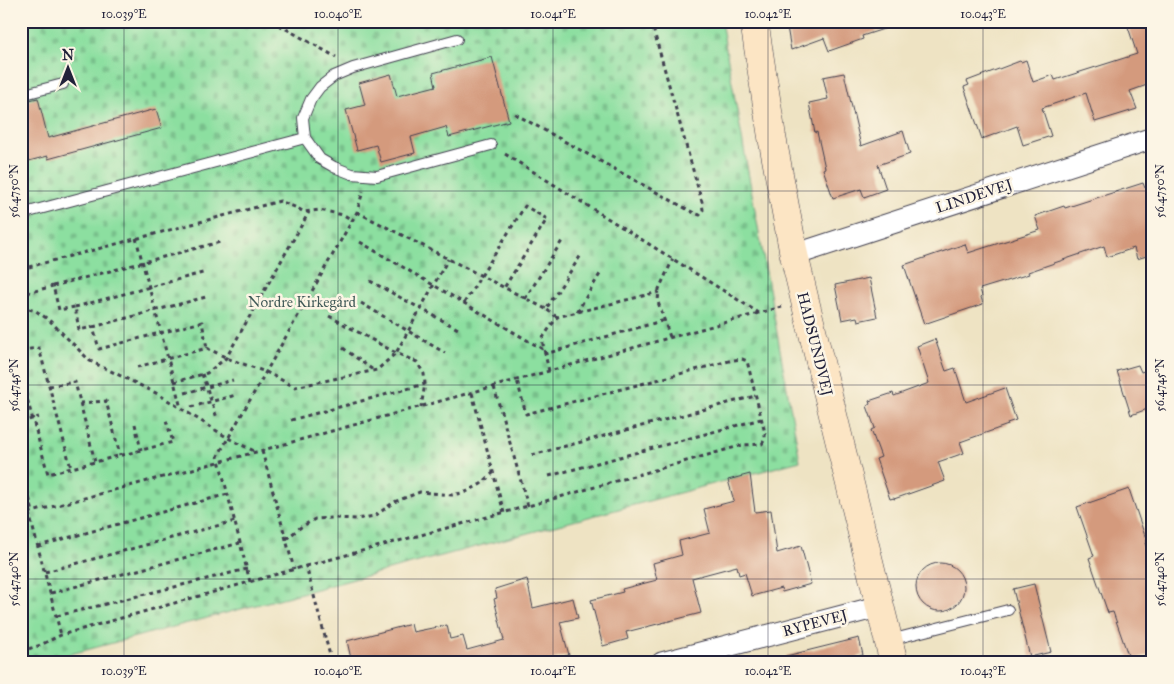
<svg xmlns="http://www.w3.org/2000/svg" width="1174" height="684" viewBox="0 0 1174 684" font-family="'IM FELL Great Primer',serif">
<defs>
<pattern id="cemetery-stones" width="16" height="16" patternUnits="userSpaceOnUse" patternTransform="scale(1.25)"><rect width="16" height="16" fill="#8cdfa0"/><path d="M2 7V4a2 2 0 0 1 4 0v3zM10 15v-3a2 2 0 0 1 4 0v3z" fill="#78bf8b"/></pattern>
</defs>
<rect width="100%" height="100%" fill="#fcf5e5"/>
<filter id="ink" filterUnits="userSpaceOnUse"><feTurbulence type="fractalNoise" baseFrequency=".02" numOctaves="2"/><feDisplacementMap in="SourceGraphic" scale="10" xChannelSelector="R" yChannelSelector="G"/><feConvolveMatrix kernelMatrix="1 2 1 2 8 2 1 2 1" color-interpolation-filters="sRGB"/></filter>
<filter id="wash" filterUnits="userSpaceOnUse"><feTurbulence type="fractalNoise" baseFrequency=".0096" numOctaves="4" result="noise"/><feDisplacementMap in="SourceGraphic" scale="20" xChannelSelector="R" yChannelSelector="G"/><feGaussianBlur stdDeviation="1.12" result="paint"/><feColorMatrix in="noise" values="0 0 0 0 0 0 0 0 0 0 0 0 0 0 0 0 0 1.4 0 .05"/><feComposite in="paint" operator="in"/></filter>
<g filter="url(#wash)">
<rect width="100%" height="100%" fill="#eee3c3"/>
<!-- cemetery -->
<polygon fill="url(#cemetery-stones)" stroke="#57806e" points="21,21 721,21 800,461 37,663 21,663"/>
<g id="blocks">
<!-- building -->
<g fill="#d49a7d">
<polygon points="786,21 895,21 896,25 862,36 863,39 829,51 824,38 791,50"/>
<polygon points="1126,21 1153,21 1153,91 1149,91 1147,85 1130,91 1137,109 1095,122 1086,93 1042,108 1051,136 1023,145 1017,126 982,139 964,87 969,85 967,81 1020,61 1021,62 1026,60 1033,82 1053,75 1055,80 1137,54"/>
<polygon points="492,57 509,121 449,137 446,127 411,137 415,153 381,162 376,145 357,150 346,110 365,105 359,83 391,74 397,96 436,86 433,73"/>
<polygon points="844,73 861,146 903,131 910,154 878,165 886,189 864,197 861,189 833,198 823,169 825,168 817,132 815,133 809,103 828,99 823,77"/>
<polygon points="38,98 48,138 156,109 162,128 48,159 48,156 21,163 21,102"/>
<polygon points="1143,183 1145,188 1153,186 1153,254 1137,259 1134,248 1107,257 1104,246 1028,272 1029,274 980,289 982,296 981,297 983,304 924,324 904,265 965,244 968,253 1040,230 1035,216 1064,206 1065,208"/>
<polygon points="869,278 877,317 858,321 857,317 842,320 835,285"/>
<polygon points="935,339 946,371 955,368 966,402 1005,388 1016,420 1007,423 1008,425 960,442 964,453 938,462 945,481 894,499 894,498 890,499 876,459 881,457 871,430 875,428 867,406 870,404 869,401 893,393 894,396 929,383 917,346"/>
<polygon points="1138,365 1141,372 1153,368 1153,407 1131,415 1117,371"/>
<polygon points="750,474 755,512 771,510 777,553 801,546 811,584 782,592 781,588 752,596 745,573 739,575 737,566 692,578 701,613 626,632 628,639 603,646 591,600 623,592 622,589 657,580 653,563 682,555 679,541 710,533 704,509 734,501 728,480"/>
<polygon points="1129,489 1147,542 1145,543 1153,565 1153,653 1130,661 1113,612 1108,613 1089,558 1094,556 1077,507"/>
<circle cx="940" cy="587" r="24"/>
<polygon points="527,579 533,608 573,598 578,618 560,622 569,655 541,663 352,663 347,641 411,624 413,632 447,625 450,639 463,636 467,650 504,640 494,599 497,598 495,589"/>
<polygon points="1034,584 1051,652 1030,657 1013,589"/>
<polygon points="859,638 863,655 857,657 858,663 787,663 786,656"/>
</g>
</g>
</g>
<g filter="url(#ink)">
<use href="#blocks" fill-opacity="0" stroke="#413f4f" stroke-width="1"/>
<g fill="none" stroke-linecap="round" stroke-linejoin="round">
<!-- lane casing -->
<g stroke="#413f4f" stroke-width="12">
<g id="lane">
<polyline points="457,39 353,68 334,76 320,87 311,99 303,118 305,138 320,159 334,167 352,174 377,176 491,145"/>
<polyline points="21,95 63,84"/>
<polyline points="21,214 305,138"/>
<polyline points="890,640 1008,610"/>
</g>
</g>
<!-- street casing -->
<g stroke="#413f4f" stroke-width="23">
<g id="street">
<polyline points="794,255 1153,138"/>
<polyline points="662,663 881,606"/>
</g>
</g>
<!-- secondary casing -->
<g stroke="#413f4f" stroke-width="29">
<polyline id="secondary" points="754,21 772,137 794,255 805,301 894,663"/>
</g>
<!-- path -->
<g stroke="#413f4f" stroke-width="3" stroke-dasharray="4 4" stroke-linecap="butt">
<polyline points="272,21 336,57"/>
<polyline points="517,21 518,21"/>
<polyline points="21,22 22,21"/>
<polyline points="515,114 694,213 700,215 703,210 702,202 651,21"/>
<polyline points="505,154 759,313 782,307"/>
<polyline points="357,212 546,309"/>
<polyline points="136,238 181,408"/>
<polyline points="360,242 544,350"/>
<polyline points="21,269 280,201 297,208 304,212 319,210 344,215 352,220"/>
<polyline points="21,281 24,294 53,286 59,310 75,307 79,330 93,327 99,349 202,322 207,348"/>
<polyline points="370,281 460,330"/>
<polyline points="53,286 220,242"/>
<polyline points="525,299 562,241"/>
<polyline points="361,303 445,353"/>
<polyline points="464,303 525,206 547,219 504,288"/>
<polyline points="21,307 36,311 49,320 90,361 158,394 228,438 256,452"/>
<polyline points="75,307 206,272"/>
<polyline points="577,312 600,274"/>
<polyline points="329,316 396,353 417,362 424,374 425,384 421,407"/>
<polyline points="557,317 546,309 581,255"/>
<polyline points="93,327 206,297"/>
<polyline points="670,337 658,302 659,289 673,259"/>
<polyline points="343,348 373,370"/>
<polyline points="21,350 39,348 71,468"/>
<polyline points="545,354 542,339 557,317 659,292"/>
<polyline points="137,367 207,348 229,359 266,372 295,387 377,370 396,353 448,259"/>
<polyline points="549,371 545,354 665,320"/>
<polyline points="202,374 217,418"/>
<polyline points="21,377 48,474 173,442 165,417"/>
<polyline points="174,382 207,373 226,358 309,212"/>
<polyline points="49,386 75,382 95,462"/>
<polyline points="494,387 528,506"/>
<polyline points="185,393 233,380"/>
<polyline points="472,393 504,513"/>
<polyline points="80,403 106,401 120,455"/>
<polyline points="191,407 236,395"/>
<polyline points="291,420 425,384"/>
<polyline points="21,422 39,417"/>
<polyline points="135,424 141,450"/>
<polyline points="262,451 294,569"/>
<polyline points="532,455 755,396"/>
<polyline points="21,467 33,512"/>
<polyline points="549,476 761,419"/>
<polyline points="29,513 61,635"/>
<polyline points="21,515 256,452 759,313"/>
<polyline points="286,539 301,527 315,519 333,518 357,519 375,516 394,502 420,492 452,495 466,492 481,484 493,473"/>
<polyline points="38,546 228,494"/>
<polyline points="306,566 528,506 743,445 762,444 765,439 765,433 747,361 742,359 733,360 526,414 517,380"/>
<polyline points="45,572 235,521"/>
<polyline points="250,582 218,456 357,212 363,191"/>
<polyline points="51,593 240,543"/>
<polyline points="57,616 247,569"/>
<polyline points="21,651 38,646 61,635 306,566 332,663"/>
</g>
<!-- lane -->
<use href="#lane" stroke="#fff" stroke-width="10"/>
<!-- street -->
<use href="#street" stroke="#fff" stroke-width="21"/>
<!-- secondary -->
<use href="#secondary" stroke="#fce5c4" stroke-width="28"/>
</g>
</g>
<!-- ticks -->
<path fill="none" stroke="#22223b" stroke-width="1" stroke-opacity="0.45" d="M124,21V663M338,21V663M553,21V663M768,21V663M983,21V663M21,191H1153M21,385H1153M21,579H1153"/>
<g text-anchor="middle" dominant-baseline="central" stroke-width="5" stroke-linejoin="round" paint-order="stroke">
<!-- street labels -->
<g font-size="15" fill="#22223b" stroke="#fcf5e5">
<text transform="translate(974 196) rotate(-18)">LINDEVEJ</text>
<text transform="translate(815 344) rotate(76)">HADSUNDVEJ</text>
<text transform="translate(815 623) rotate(-15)">RYPEVEJ</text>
</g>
<!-- park labels -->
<g font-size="15" fill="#425b59" stroke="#fcf5e5">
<text x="302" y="302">Nordre Kirkegård</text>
</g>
</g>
<!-- margin -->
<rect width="1174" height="684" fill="none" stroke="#fcf5e5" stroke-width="55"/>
<!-- north arrow -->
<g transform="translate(68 68)" stroke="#fcf5e5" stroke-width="4" paint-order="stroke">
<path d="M0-4L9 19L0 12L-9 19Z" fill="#22223b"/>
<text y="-8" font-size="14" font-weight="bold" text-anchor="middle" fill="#22223b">N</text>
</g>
<rect x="28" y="28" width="1118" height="628" fill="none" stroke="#22223b" stroke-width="2"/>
<g font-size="12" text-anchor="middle" fill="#22223b">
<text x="124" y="18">10.039°E</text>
<text x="338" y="18">10.040°E</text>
<text x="553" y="18">10.041°E</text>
<text x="768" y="18">10.042°E</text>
<text x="983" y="18">10.043°E</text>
<text transform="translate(14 191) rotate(-90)" y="4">56.4750°N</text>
<text transform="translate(1160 191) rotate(-90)" y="4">56.4750°N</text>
<text transform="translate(14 385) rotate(-90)" y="4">56.4745°N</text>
<text transform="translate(1160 385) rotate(-90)" y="4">56.4745°N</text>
<text transform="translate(14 579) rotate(-90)" y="4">56.4740°N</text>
<text transform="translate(1160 579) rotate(-90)" y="4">56.4740°N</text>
<text x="124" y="675">10.039°E</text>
<text x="338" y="675">10.040°E</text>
<text x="553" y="675">10.041°E</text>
<text x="768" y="675">10.042°E</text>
<text x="983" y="675">10.043°E</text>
</g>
</svg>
